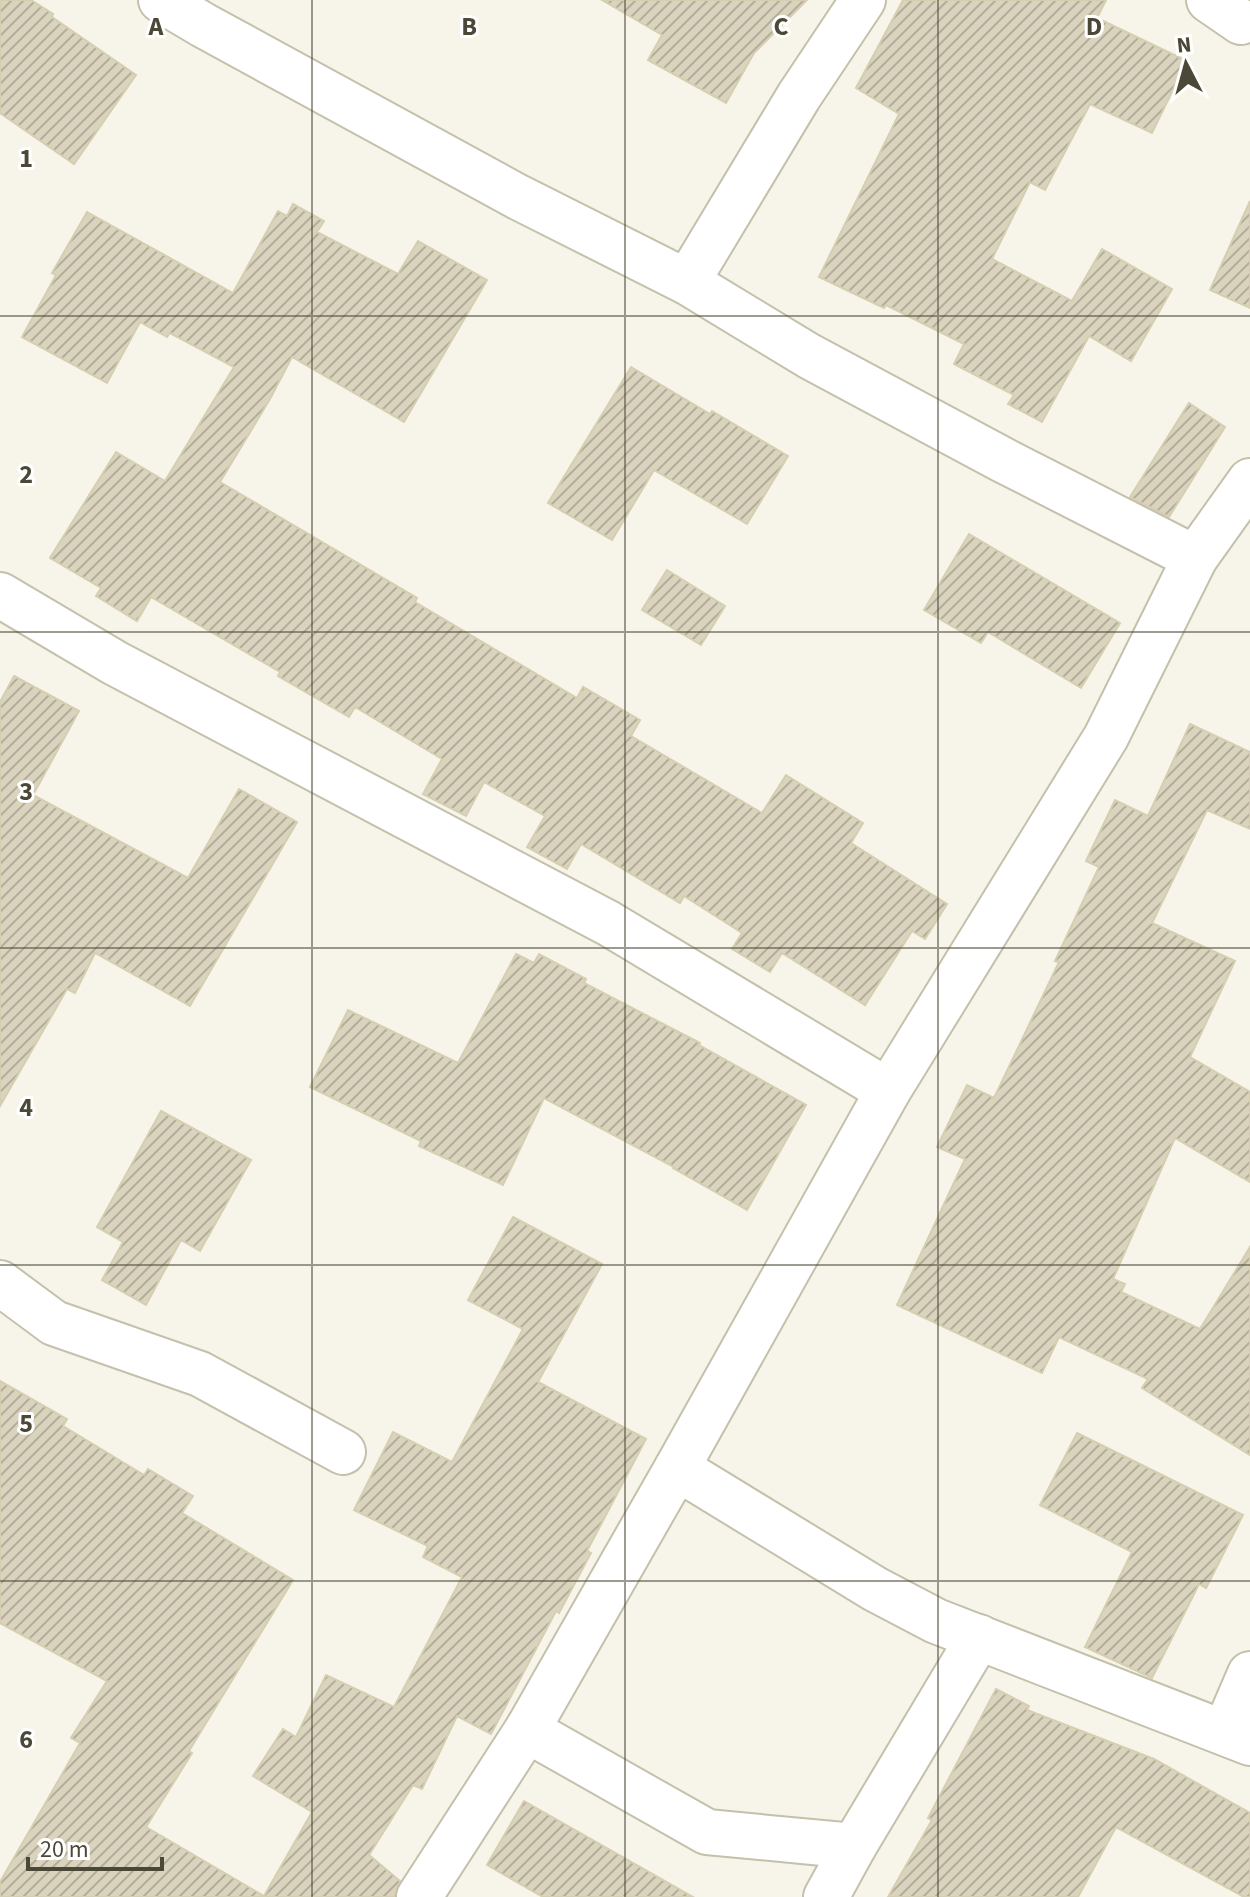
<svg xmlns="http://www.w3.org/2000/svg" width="1250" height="1897" viewBox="0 0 1250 1897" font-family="'Source Sans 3',sans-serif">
<defs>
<pattern id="building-hatch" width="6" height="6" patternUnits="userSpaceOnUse" patternTransform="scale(2)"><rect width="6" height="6" fill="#dad4be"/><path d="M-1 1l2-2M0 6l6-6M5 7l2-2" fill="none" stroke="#b3ae9b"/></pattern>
</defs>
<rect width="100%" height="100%" fill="#f7f5ea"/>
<!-- building -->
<g fill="url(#building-hatch)" stroke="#d6ceb0" stroke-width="2">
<polygon points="0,0 31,0 53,14 52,17 136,75 74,164 0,113"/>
<polygon points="602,0 807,0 754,53 726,103 648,60 662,35"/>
<polygon points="903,0 1106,0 1097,18 1187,61 1152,133 1090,104 1045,190 1030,182 992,259 1072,301 1102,249 1172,289 1131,361 1089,336 1042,422 1008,404 1014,395 954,364 964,344 886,305 884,308 819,277 899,114 856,88"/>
<polygon points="1250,201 1250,308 1210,290"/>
<polygon points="293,204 324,221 317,232 398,274 418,241 487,280 404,422 292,357 270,399 220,482 417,598 415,602 577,698 583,687 640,720 631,736 762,813 786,775 863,823 851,843 947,904 925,939 912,931 865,1005 782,953 770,972 732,949 742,933 684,896 680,903 581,844 567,869 527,847 545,816 484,782 466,816 423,794 442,759 355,707 349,717 278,676 280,672 151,597 137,621 96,596 101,588 50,558 116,452 165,481 234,367 170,333 167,337 140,322 107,383 22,337 56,275 52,273 87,212 233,293 278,211 287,216"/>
<polygon points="631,367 710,414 712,411 788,456 747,524 654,470 612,540 548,503"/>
<polygon points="1189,403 1225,427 1169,517 1130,497"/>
<polygon points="969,534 1120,623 1081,688 988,632 981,643 924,610"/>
<polygon points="667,570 725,606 701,645 642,610"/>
<polygon points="14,676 79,711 33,795 188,878 239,789 297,822 190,1006 95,953 75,993 67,989 0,1106 0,702"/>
<polygon points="1190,724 1250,752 1250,829 1207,810 1152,923 1235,961 1190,1057 1250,1092 1250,1182 1175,1138 1113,1279 1125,1284 1121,1292 1200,1329 1250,1247 1250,1455 1142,1388 1148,1379 1059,1337 1042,1373 897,1305 965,1159 937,1147 967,1085 994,1098 1059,962 1055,961 1099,867 1086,861 1115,800 1148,816"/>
<polygon points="516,954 534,963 539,954 586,979 584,983 700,1043 699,1045 806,1105 747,1210 673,1168 674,1167 544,1098 503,1185 419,1146 421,1141 310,1087 348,1010 458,1063"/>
<polygon points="161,1111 251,1160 200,1251 181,1240 146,1305 102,1280 123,1242 97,1227"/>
<polygon points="513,1217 602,1264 538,1382 646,1439 587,1551 591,1553 559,1613 556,1611 491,1734 457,1716 422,1789 413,1785 369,1855 400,1881 394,1897 0,1897 0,1882 80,1743 71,1738 107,1681 0,1623 0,1381 67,1419 63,1426 144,1475 148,1469 193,1496 182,1513 293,1580 189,1751 192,1753 146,1827 264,1896 312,1812 253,1776 283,1729 296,1737 326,1675 394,1707 462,1577 423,1557 428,1546 354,1510 393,1432 452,1462 523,1329 468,1300"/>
<polygon points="1077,1433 1243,1515 1206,1588 1199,1584 1152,1678 1085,1647 1132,1552 1040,1505"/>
<polygon points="996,1689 1029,1706 1027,1710 1154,1759 1250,1813 1250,1897 1244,1897 1116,1827 1078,1897 888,1897 932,1820 928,1818"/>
<polygon points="524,1801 693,1897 543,1897 487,1865"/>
</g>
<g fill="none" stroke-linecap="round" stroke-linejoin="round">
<!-- minor casing -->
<g stroke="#c4c0ab" stroke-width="48">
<g id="minor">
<polyline points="161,0 203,25 518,197 687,282 809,356 1003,460 1195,558"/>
<polyline points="1209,0 1241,22"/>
<polyline points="687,282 799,96 863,0"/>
<polyline points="0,595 115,663 608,923 888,1091"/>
<polyline points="0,1283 54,1323 200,1374 343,1452"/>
<polyline points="677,1468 875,1589 936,1621 1250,1743"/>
<polyline points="527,1730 707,1832 854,1846"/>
<polyline points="1225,1732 1250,1674"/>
<polyline points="419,1897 527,1730 677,1468 888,1091 1106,737 1195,558 1250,481"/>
<polyline points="826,1897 854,1846 979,1637"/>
</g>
</g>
<!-- minor -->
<use href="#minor" stroke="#fff" stroke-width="44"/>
</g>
<!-- grid -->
<path fill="none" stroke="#4c4837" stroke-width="2" stroke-opacity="0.55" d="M312,0V1897M625,0V1897M938,0V1897M0,316H1250M0,632H1250M0,948H1250M0,1265H1250M0,1581H1250"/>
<g font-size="26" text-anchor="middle" font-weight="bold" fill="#4c4837" stroke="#fff" stroke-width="6" stroke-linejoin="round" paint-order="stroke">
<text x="156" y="35">A</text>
<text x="469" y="35">B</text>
<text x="781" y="35">C</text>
<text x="1094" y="35">D</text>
<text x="26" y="167">1</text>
<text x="26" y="483">2</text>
<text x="26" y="800">3</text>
<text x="26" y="1116">4</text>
<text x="26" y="1432">5</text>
<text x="26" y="1748">6</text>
</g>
<!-- north arrow -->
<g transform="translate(1186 64) rotate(354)" stroke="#ffffff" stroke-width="6" paint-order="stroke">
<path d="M0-6L14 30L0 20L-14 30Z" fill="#4c4837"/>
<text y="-12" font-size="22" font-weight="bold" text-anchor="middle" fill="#4c4837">N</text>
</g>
<!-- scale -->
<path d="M28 1857v12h134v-12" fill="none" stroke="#4c4837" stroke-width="4"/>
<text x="40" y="1857" font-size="24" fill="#4c4837" stroke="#ffffff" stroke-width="6" paint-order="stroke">20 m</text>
</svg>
